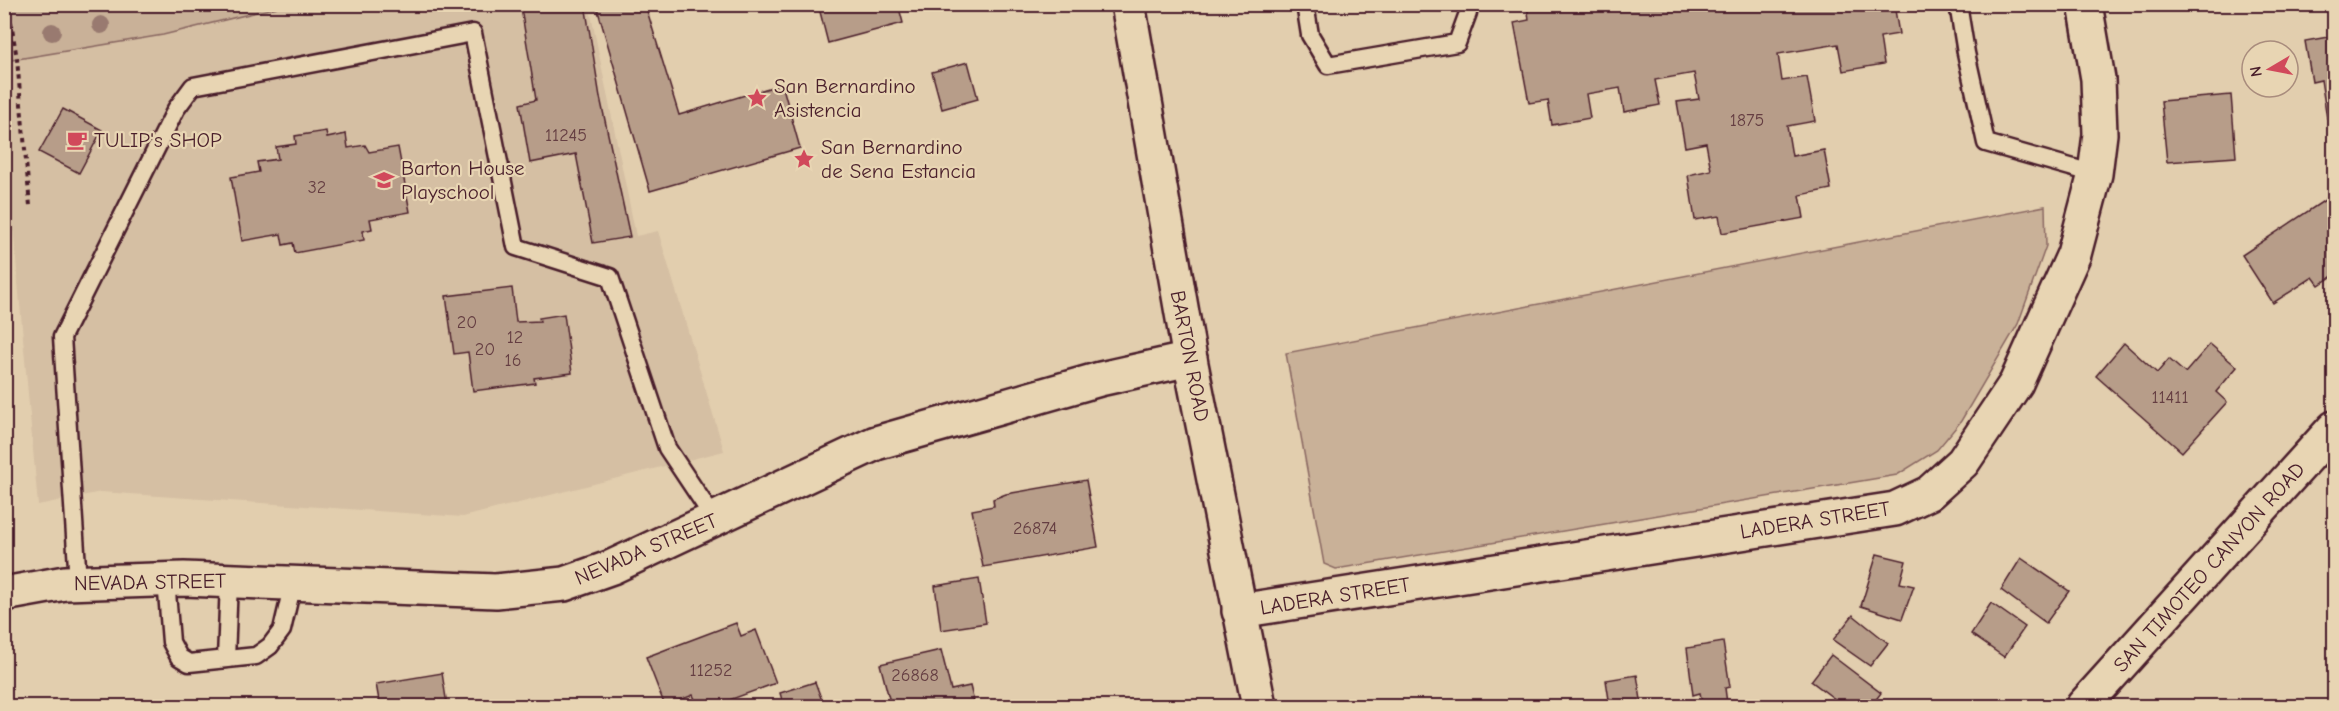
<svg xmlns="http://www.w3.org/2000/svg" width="2339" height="711" viewBox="0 0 2339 711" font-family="'Comic Neue',sans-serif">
<rect width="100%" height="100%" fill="#e2ceae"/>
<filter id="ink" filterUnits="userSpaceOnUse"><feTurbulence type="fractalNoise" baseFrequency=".0167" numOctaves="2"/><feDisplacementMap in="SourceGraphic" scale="12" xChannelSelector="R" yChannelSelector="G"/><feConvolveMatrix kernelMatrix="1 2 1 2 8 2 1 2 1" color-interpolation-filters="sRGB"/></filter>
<g filter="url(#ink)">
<!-- built -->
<polygon fill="#d5bfa3" points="286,5 589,5 636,236 658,231 724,451 463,517 101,492 38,505 5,137 4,61 163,35"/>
<!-- green -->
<g fill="#c9b198" stroke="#8a6862" stroke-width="1.5">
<polygon points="5,4 286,4 286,5 163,35 5,61"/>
<polygon points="2045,206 2046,246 2018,324 1961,421 1937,450 1897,475 1336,569 1324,564 1286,353"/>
</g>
<!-- building -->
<g fill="#b79d89" stroke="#4a1f2b" stroke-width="1.5">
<polygon points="540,4 585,4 600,97 630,237 593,243 576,154 530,163 520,104 536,100 521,8"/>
<polygon points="596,4 645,4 679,115 782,84 800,148 650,191"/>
<polygon points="818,4 898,4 903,23 828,43"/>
<polygon points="1527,4 1566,4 1567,9 1590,4 1894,4 1899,34 1880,37 1884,64 1843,71 1838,44 1778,54 1782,81 1807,77 1815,121 1787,126 1792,156 1824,150 1831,189 1800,195 1804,218 1722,233 1719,216 1695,220 1688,175 1711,170 1706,143 1685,147 1677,102 1699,99 1694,73 1655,80 1660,105 1624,112 1620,88 1586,94 1590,118 1552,125 1548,100 1529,103 1514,23 1529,20"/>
<polygon points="2334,36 2334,116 2327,118 2321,80 2312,82 2305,41"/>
<polygon points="968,62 978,99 942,109 932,72"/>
<polygon points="2231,95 2236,157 2167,162 2161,101"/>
<polygon points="63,109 102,130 79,173 39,152"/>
<polygon points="326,131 327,138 346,134 348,148 365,145 369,152 398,147 410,212 370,219 372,229 363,231 364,240 295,253 293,243 283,245 281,234 242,241 231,177 259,172 257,162 278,159 276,147 296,144 295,136"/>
<polygon points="2334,194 2334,275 2319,285 2313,277 2273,303 2242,255"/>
<polygon points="512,288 516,322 540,321 539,318 564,314 572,373 534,378 535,383 473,391 468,352 454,354 446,296"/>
<polygon points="2124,343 2157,373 2169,359 2185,373 2210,344 2237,367 2216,392 2227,402 2182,452 2096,376"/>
<polygon points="1086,480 1098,547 983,567 972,510 994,506 993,499 1006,494"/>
<polygon points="1877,554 1906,561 1900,583 1914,586 1902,619 1861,606"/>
<polygon points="2021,558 2069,591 2046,623 2001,590"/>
<polygon points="979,579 986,623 941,630 935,586"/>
<polygon points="1991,603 2025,627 2004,657 1971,634"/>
<polygon points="1853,615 1888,643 1870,666 1833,640"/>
<polygon points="736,623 741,636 756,630 776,683 713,706 698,706 693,695 665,706 646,657"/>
<polygon points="1723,642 1730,687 1725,688 1727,703 1738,701 1739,706 1703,706 1700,693 1693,695 1687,648"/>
<polygon points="941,650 951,690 970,686 975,706 891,706 880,664"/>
<polygon points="1831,655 1881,693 1871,706 1844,706 1811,681"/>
<polygon points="442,673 447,705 380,706 376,684"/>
<polygon points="1637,675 1642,706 1610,706 1606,680"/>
<polygon points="815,682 824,706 771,706 771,704 782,700 780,693"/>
</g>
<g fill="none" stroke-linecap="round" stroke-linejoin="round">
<!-- lane casing -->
<g stroke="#4a1f2b" stroke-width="21">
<g id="lane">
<polyline points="1305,4 1310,35 1328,65 1457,43 1468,13 1467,4"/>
<polyline points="1958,4 1966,53 1986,143 2095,174"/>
<polyline points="166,580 171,642 179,657 189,663 256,656 270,646 282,630 293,583"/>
<polyline points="78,582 62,337 176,109 193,86 473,33 516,247 610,277 667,448 715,520"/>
<polyline points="226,659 229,581"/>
</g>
</g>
<!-- street casing -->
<g stroke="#4a1f2b" stroke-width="38">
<g id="street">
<polyline points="4,594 65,583 184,579 496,591 564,584 612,567 876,443 1100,379 1190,359"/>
<polyline points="1239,611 1895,509 1929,493 1963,462 2016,383 2074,254 2095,174 2100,134 2098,79 2085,4"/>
</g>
</g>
<!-- secondary casing -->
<g stroke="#4a1f2b" stroke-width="38">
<g id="secondary">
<polyline points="1128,4 1190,359 1259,706"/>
<polyline points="2083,706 2334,428"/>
</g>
</g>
<!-- path -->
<polyline stroke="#4a1f2b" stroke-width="4" stroke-dasharray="4.5 4.5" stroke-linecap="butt" points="8,4 17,59 30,206"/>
<!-- lane -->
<use href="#lane" stroke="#e8d5b3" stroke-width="16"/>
<!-- street -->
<use href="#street" stroke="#e8d5b3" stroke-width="33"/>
<!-- secondary -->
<use href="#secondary" stroke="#e8d5b3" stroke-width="33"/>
</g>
<!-- trees -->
<g fill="#997a6f">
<circle cx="101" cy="25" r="9"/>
<circle cx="52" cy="32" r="9"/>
</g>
</g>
<!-- icons -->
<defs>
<g id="sight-bare" transform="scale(1.62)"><path d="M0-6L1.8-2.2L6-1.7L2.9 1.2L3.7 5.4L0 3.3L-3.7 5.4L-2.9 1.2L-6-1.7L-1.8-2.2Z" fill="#d1495b" stroke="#e8d5b3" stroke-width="2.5" paint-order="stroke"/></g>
<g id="cafe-bare" transform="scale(1.62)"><path d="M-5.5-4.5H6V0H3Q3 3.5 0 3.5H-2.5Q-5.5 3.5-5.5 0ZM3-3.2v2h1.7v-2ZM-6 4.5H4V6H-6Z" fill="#d1495b" stroke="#e8d5b3" stroke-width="2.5" paint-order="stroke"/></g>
<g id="school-bare" transform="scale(1.62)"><path d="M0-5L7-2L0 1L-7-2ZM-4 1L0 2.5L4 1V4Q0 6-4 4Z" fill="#d1495b" stroke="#e8d5b3" stroke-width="2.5" paint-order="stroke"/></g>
</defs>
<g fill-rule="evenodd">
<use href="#sight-bare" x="757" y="98"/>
<use href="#cafe-bare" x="77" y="140"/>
<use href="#sight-bare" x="804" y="159"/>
<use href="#school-bare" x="384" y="180"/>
</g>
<g text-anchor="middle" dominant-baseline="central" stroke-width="4.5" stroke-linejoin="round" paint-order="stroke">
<!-- number labels -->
<g font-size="18" fill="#653e42">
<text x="1747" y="120">1875</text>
<text x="566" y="135">11245</text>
<text x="317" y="187">32</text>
<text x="467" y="322">20</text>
<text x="515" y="337">12</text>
<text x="485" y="349">20</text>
<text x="513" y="360">16</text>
<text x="2170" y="397">11411</text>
<text x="1035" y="528">26874</text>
<text x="711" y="670">11252</text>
<text x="915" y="675">26868</text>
</g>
<!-- poi labels -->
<g font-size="21" fill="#4a1f2b" stroke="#e8d5b3" text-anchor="start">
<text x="774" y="86">San Bernardino<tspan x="774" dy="24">Asistencia</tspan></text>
<text x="94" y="140">TULIP's SHOP</text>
<text x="821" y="147">San Bernardino<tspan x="821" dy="24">de Sena Estancia</tspan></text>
<text x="401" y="168">Barton House<tspan x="401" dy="24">Playschool</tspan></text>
</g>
<!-- street labels -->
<g font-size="21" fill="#4a1f2b" stroke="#e8d5b3">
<text transform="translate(1190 356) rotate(79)">BARTON ROAD</text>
<text transform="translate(1815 520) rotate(-9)">LADERA STREET</text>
<text transform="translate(646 549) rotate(-23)">NEVADA STREET</text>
<text transform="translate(2209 567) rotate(-48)">SAN TIMOTEO CANYON ROAD</text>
<text transform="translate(150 582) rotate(-1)">NEVADA STREET</text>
<text transform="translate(1335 596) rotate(-9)">LADERA STREET</text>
</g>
</g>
<!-- margin -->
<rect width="2339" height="711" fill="none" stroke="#e8d5b3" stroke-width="24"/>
<rect x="12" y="12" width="2315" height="687" fill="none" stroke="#4a1f2b" stroke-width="2" filter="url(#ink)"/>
<!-- north arrow -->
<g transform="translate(2270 69) rotate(260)"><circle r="28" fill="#e8d5b3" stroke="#a98c7d" stroke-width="1.5"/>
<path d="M0-4.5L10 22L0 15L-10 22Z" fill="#d1495b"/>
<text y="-9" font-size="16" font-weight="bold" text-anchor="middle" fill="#4a1f2b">N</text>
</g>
</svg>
